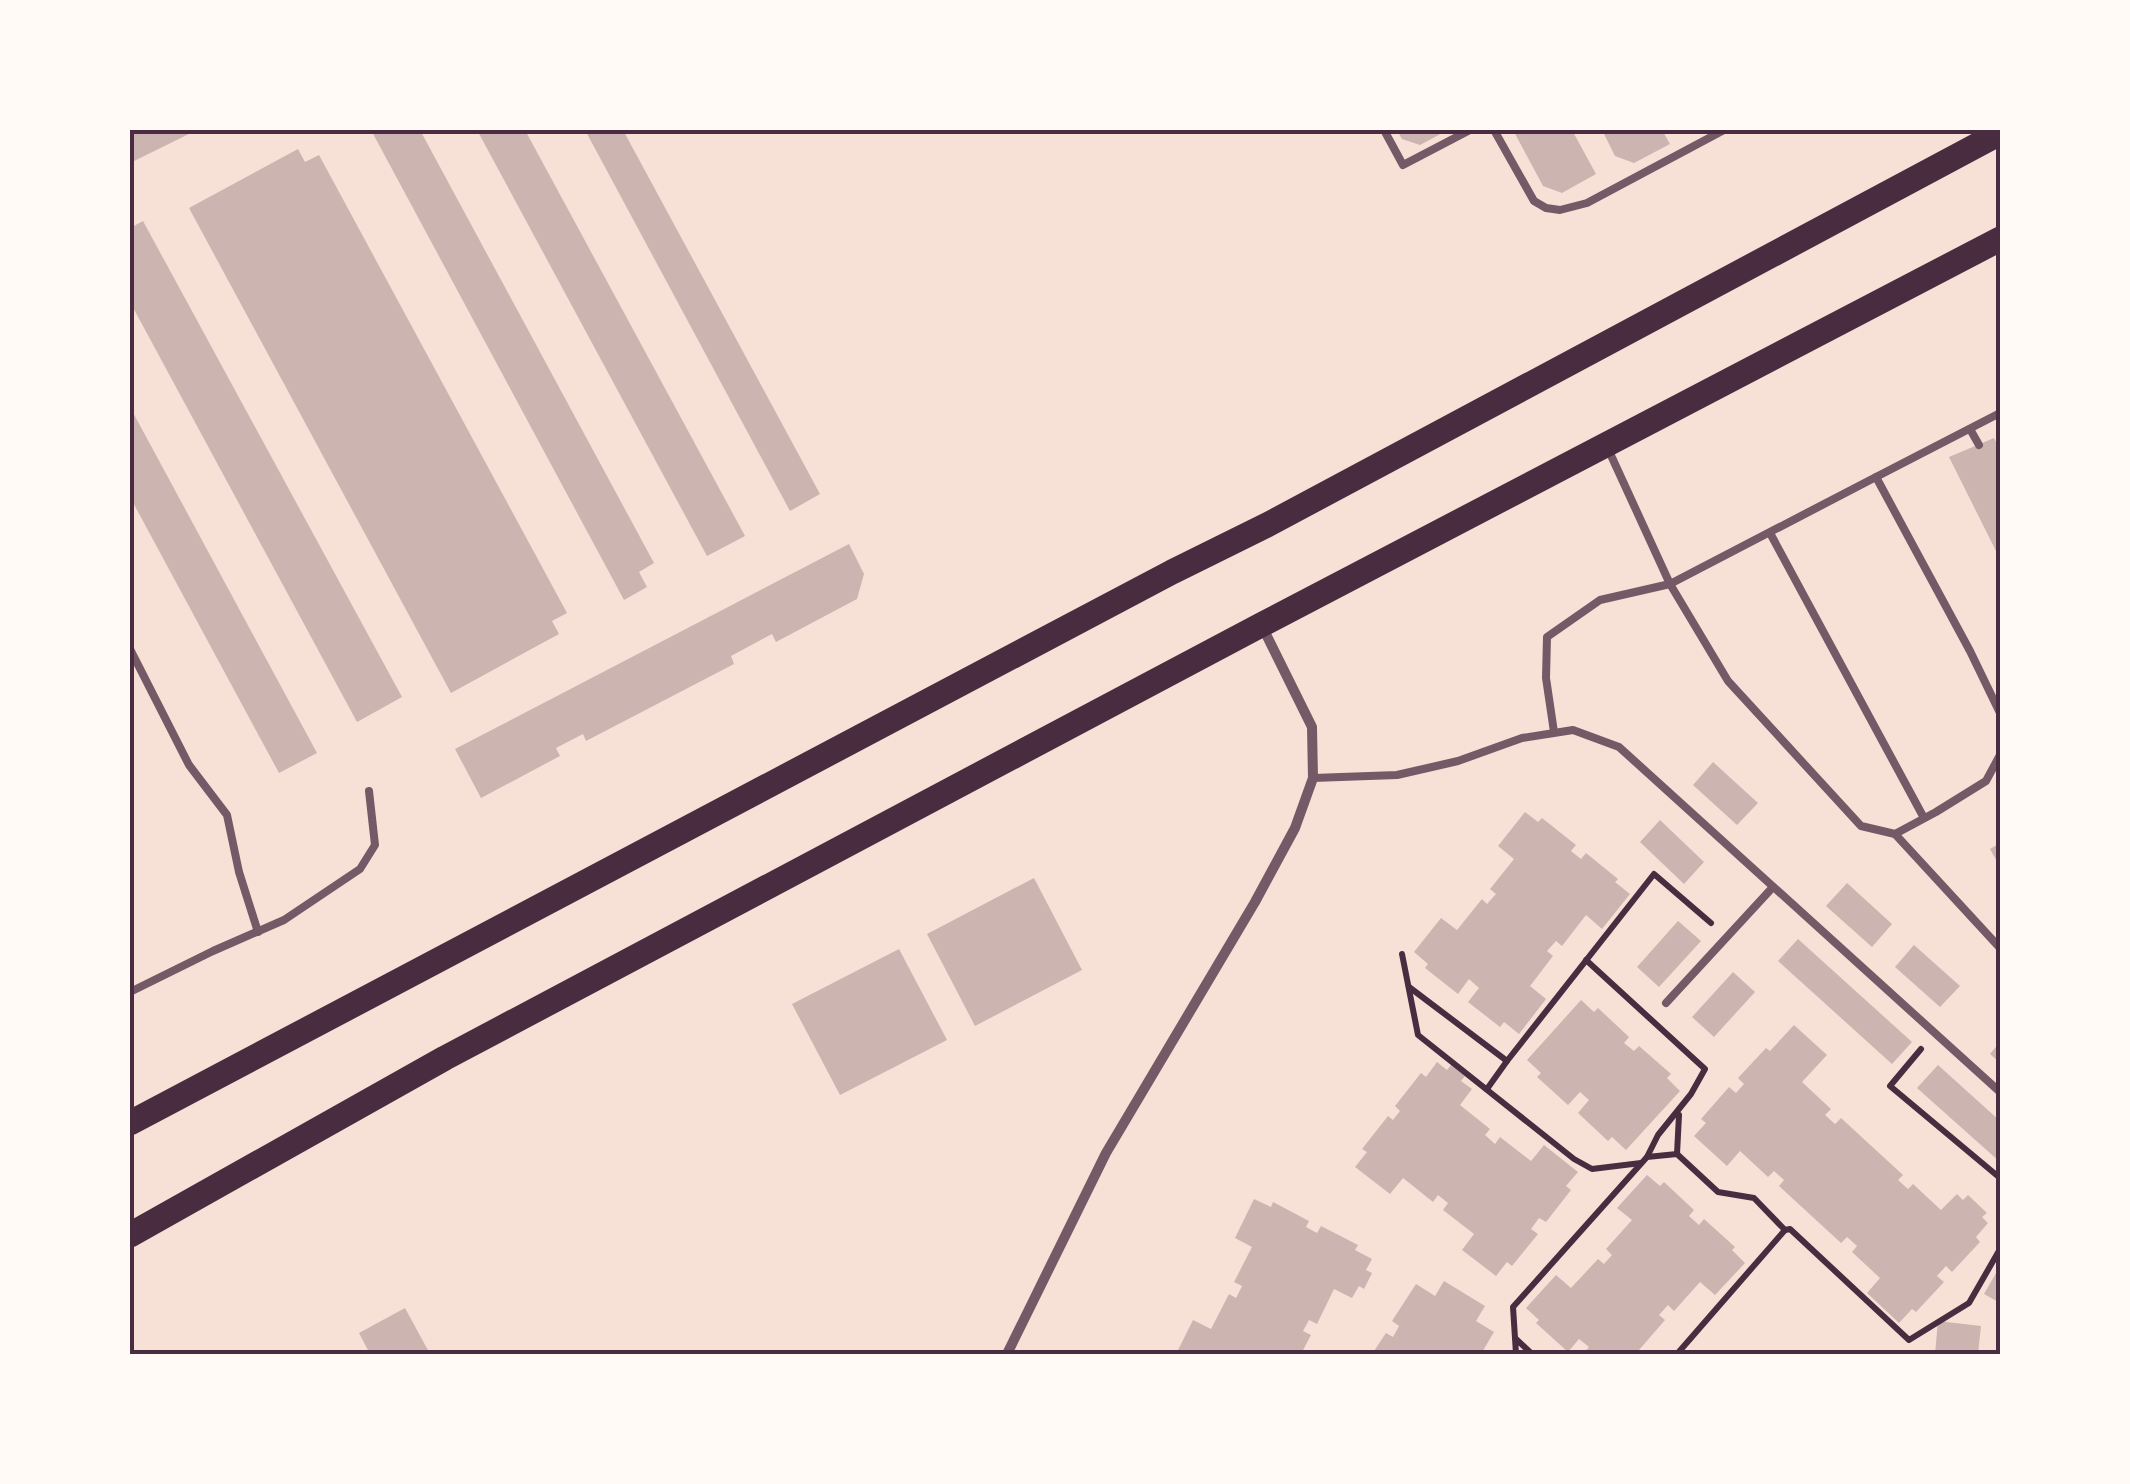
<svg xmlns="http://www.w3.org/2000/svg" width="2130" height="1484" viewBox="0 0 2130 1484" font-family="'Alegreya Sans',sans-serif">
<rect width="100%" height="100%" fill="#f7e1d7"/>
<!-- building -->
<g fill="#ccb4b1">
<polygon points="130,130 197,130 130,163"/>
<polygon points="371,130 420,130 654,563 639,572 647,587 624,600"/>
<polygon points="477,130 525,130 745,536 707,556"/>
<polygon points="585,130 623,130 820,494 790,511"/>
<polygon points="1397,130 1448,130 1420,145 1402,139"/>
<polygon points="1513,130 1572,130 1596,174 1562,193 1543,186"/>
<polygon points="1602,130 1662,130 1670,144 1634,163 1615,156"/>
<polygon points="298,149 305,162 319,155 567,613 552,621 559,634 451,693 189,208"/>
<polygon points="143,221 402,697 357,722 130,302 130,228"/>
<polygon points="130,407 317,753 279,773 130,497"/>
<polygon points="1994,438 2000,450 2000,559 1949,457"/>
<polygon points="849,544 864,574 857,599 776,642 772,634 731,656 734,664 586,741 583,734 556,748 560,756 481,798 455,749"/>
<polygon points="1713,762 1758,803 1737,825 1693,785"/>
<polygon points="1525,812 1538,822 1542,818 1576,845 1571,851 1581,859 1586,853 1618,879 1615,882 1630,894 1602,929 1586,915 1562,946 1556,941 1547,951 1553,956 1530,986 1546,999 1519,1034 1504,1022 1500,1027 1468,1002 1479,988 1469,979 1458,994 1425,968 1428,964 1414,952 1441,918 1457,930 1482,899 1487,904 1496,894 1490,889 1514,859 1498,846"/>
<polygon points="1660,820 1704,862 1684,884 1640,842"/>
<polygon points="2000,843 2000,867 1990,849"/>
<polygon points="1034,878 1082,970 975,1026 927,934"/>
<polygon points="1847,883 1892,924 1872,947 1826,906"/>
<polygon points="1678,921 1701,941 1659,987 1637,967"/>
<polygon points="1798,939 1912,1042 1892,1064 1778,961"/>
<polygon points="1914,945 1960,986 1940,1007 1895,967"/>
<polygon points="899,949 947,1040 840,1095 792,1004"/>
<polygon points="1733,972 1755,992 1714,1037 1692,1017"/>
<polygon points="1581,1000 1594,1012 1598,1008 1629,1037 1624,1043 1634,1051 1639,1046 1671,1074 1667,1078 1680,1091 1626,1150 1612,1137 1608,1141 1578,1113 1589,1100 1580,1092 1568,1105 1537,1077 1541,1073 1527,1060"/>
<polygon points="1794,1025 1827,1055 1802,1082 1831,1109 1825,1115 1835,1124 1841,1118 1903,1175 1898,1180 1908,1189 1913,1184 1941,1210 1957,1194 1963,1200 1968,1195 1987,1213 1982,1217 1988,1223 1976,1237 1980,1242 1952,1272 1946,1266 1937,1276 1944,1282 1916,1312 1912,1309 1899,1323 1867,1293 1880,1278 1852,1252 1857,1246 1847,1237 1841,1243 1779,1186 1784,1180 1774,1171 1768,1177 1740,1151 1727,1166 1694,1136 1706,1123 1701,1119 1729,1087 1736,1093 1744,1084 1738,1078 1766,1048 1770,1051"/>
<polygon points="2000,1042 2000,1063 1990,1054"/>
<polygon points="1437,1062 1447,1070 1451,1065 1465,1076 1461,1081 1472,1089 1460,1105 1490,1129 1485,1135 1495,1144 1500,1137 1531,1161 1544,1145 1578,1172 1566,1186 1571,1190 1546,1222 1539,1218 1531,1229 1538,1234 1512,1266 1507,1262 1496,1276 1462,1250 1474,1234 1443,1210 1448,1203 1438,1195 1433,1202 1403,1178 1390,1194 1355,1167 1367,1152 1362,1149 1388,1116 1393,1120 1400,1111 1395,1106 1421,1073 1426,1077"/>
<polygon points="1938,1065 2000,1121 2000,1162 1917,1088"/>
<polygon points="1647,1175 1660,1186 1664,1182 1694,1210 1689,1216 1699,1225 1704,1219 1735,1247 1732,1250 1745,1263 1715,1295 1700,1282 1674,1311 1668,1305 1659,1315 1665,1320 1639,1350 1644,1354 1583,1354 1589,1347 1579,1339 1568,1352 1536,1323 1539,1320 1526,1308 1556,1275 1571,1288 1598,1259 1604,1264 1612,1255 1606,1249 1632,1220 1617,1208"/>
<polygon points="1254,1199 1271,1207 1273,1202 1309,1221 1306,1227 1317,1233 1321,1226 1358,1245 1355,1250 1372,1259 1366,1270 1372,1273 1364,1289 1359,1286 1352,1298 1334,1289 1317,1324 1309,1320 1303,1331 1311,1335 1301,1354 1176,1354 1193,1320 1211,1329 1229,1294 1236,1298 1242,1286 1234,1282 1252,1247 1235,1238"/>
<polygon points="2000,1266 2000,1303 1984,1294"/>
<polygon points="1444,1281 1485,1306 1476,1321 1494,1332 1481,1354 1372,1354 1386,1333 1393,1337 1399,1326 1392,1321 1416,1284 1435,1296"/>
<polygon points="405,1308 430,1354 370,1354 359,1333"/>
<polygon points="1938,1321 1981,1326 1978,1354 1935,1354"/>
</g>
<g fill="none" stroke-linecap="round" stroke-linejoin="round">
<!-- path -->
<g stroke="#4a2c40" stroke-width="6">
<polyline points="1402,954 1418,1035 1574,1159 1592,1169 1641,1163"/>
<polyline points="1586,960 1705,1069 1691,1094 1658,1135 1647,1157"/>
<polyline points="1409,987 1507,1061 1487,1089"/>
<polyline points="1921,1049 1890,1086 2000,1178"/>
<polyline points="1507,1061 1654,874 1711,923"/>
<polyline points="1677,1154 1679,1115"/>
<polyline points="1515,1338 1513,1307 1647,1157 1677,1154 1718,1192 1754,1198 1785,1230"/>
<polyline points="1516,1354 1515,1338 1532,1354"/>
<polyline points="1677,1354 1785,1230 1790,1229 1909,1340 1969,1303 2000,1249"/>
</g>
<!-- service -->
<g stroke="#755966" stroke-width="8">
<polyline points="1384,130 1403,165 1470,130"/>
<polyline points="1494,130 1534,201 1546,208 1560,210 1587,203 1724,130"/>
<polyline points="1970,429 1979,445"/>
<polyline points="1609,451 1670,584 1728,681 1861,826 1895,834 1936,812 1986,781 2000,755"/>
<polyline points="1876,477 2000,413"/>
<polyline points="1770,533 1924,818"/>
<polyline points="130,649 189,765 227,815 239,872 258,932"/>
<polyline points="1554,732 1546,678 1547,637 1600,600 1670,584 1876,477 1970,651 2000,713"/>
<polyline points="1313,778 1397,775 1458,761 1522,738 1573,730 1619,747 2000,1092"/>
<polyline points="1895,834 2000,948"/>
<polyline points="130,992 213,951 284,920 360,869 375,845 369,791"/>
<polyline points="1666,1003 1773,887"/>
</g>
<!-- minor -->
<polyline stroke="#755966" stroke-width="10" points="1007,1354 1106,1153 1255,902 1295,828 1313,778 1312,727 1262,626"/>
<!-- primary -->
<g stroke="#4a2c40" stroke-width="25">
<polyline points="130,1123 1172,572 1267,525 2000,133"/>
<polyline points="130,1235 445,1058 1261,625 2000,239"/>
</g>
</g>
<!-- border -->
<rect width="2130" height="1484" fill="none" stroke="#fffaf5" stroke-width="265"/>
<rect x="132" y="132" width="1866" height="1220" fill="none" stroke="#4a2c40" stroke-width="4"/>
</svg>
